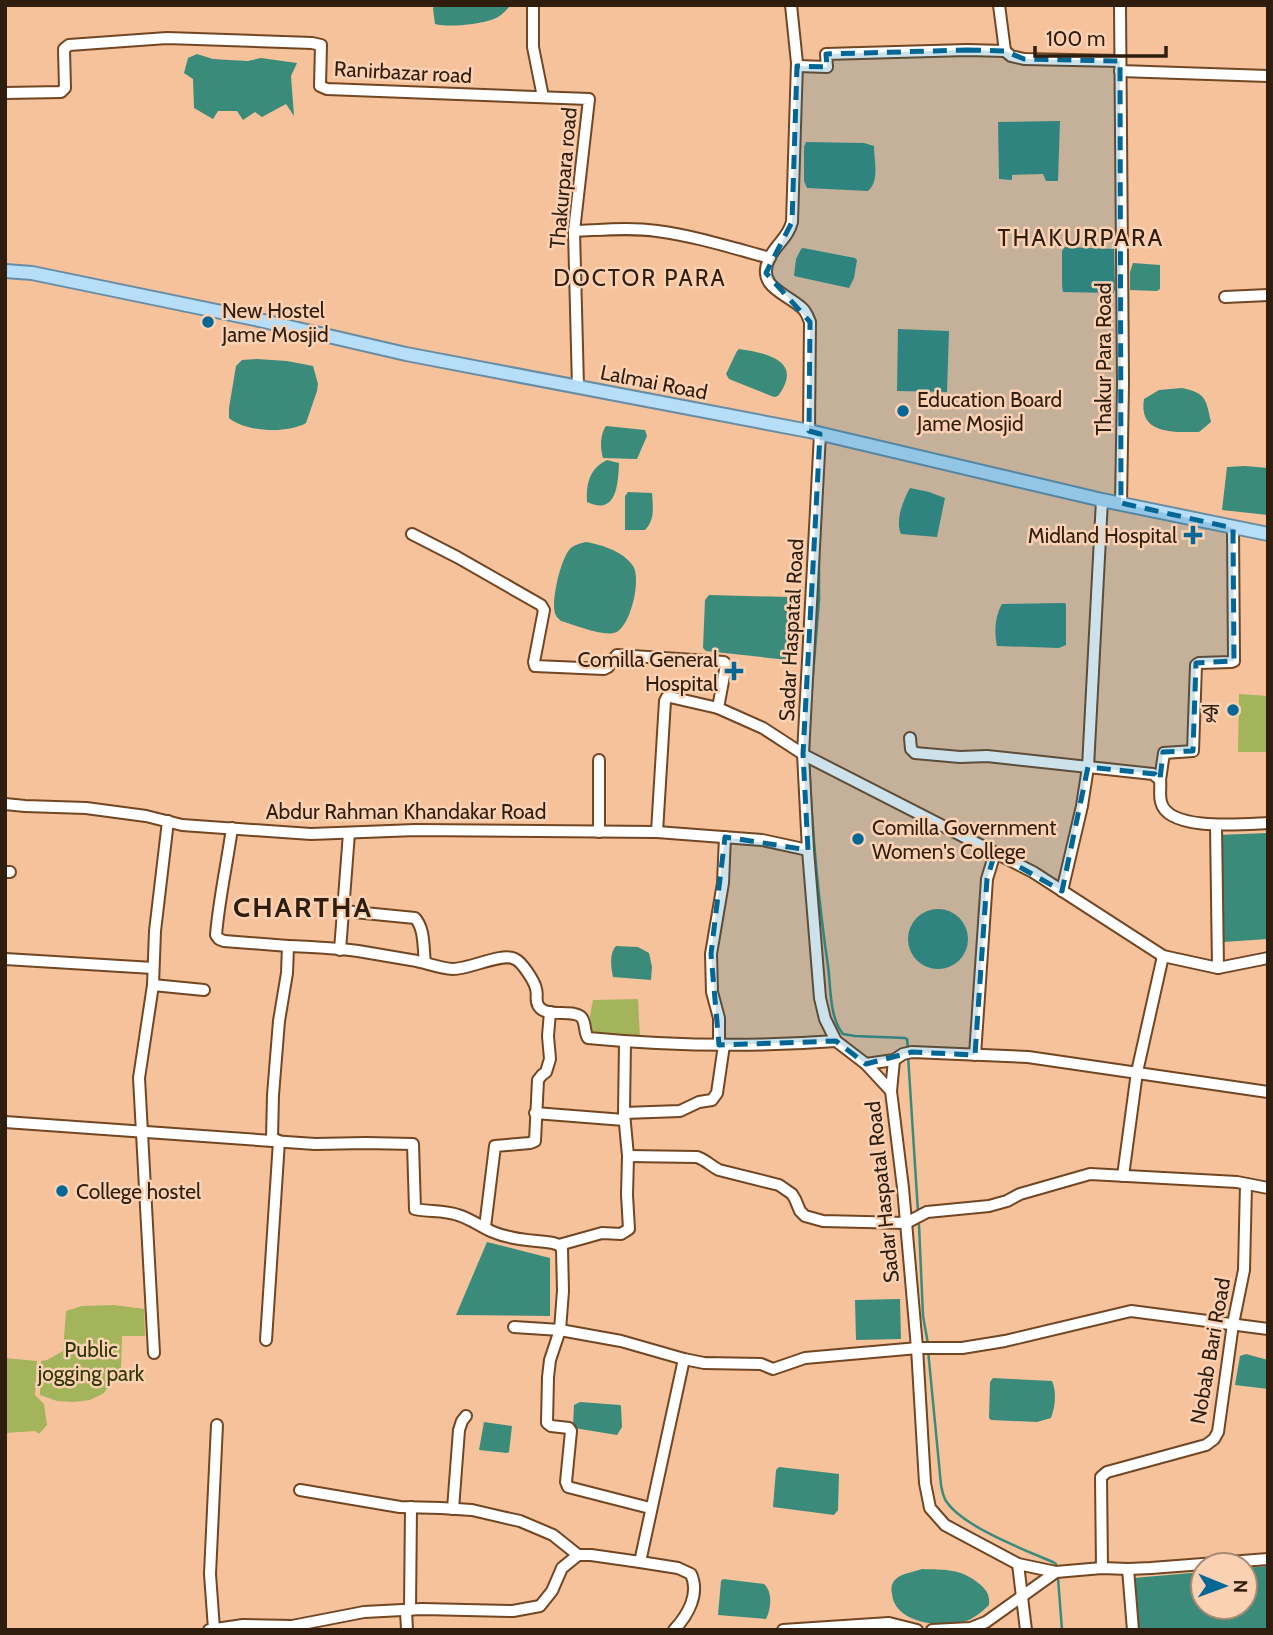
<svg xmlns="http://www.w3.org/2000/svg" width="1273" height="1635" viewBox="0 0 1273 1635" font-family="Cabin,'Noto Sans Bengali',sans-serif">
<rect width="100%" height="100%" fill="#f5c29c"/>
<!-- green -->
<g fill="#a3b45b">
<polygon points="1239,694 1268,696 1268,752 1238,752"/>
<polygon points="638,999 640,1039 595,1034 591,1030 590,1016 593,1000"/>
<polygon points="114,1305 144,1309 145,1336 122,1336 121,1369 104,1393 90,1400 74,1402 57,1401 40,1395 41,1361 47,1360 63,1351 66,1311 82,1306"/>
<polygon points="5,1358 37,1361 35,1395 44,1404 47,1425 39,1434 35,1431 5,1433"/>
</g>
<!-- water -->
<g fill="#3b8b7b">
<path d="M434,5H511C507,9 503,14 498,17C486,24 449,28 435,24L433,9Z"/>
<polygon points="197,54 213,59 229,60 248,61 261,58 297,63 291,76 294,116 286,104 262,117 255,112 243,120 237,111 218,111 213,119 194,108 193,79 184,73 188,58"/>
<polygon points="1060,121 1058,181 1046,181 1043,174 1012,175 1012,180 999,179 998,122"/>
<path d="M806,142L864,143L874,146C874,160 880,181 868,191L807,188L804,181V147Z"/>
<polygon points="1065,247 1114,249 1115,290 1113,293 1063,292 1062,286 1062,251"/>
<polygon points="803,248 855,258 857,260 854,278 849,288 794,276 796,259 801,249"/>
<polygon points="1133,263 1160,265 1160,289 1157,291 1130,290 1130,272"/>
<polygon points="898,329 949,331 947,392 897,391"/>
<path d="M739,349C767,353 804,361 778,396L774,397L729,379L726,374L737,351Z"/>
<path d="M257,359L287,361L313,366L318,384L317,391L306,423C287,434 246,432 229,418V408L236,366L242,360Z"/>
<path d="M1182,388C1206,393 1206,399 1211,422L1199,432C1174,432 1138,435 1144,399L1159,390Z"/>
<path d="M606,426L645,430L647,436L637,459L603,458C600,448 600,434 606,426Z"/>
<path d="M607,460L619,463C618,484 617,516 587,502C586,483 590,468 607,460Z"/>
<polygon points="1245,466 1268,468 1268,515 1222,510 1227,467"/>
<path d="M910,488L929,492L945,498L937,537L901,534C895,521 903,500 910,488Z"/>
<path d="M628,492L652,493C653,507 655,520 645,530H625V496Z"/>
<path d="M586,542C602,545 623,551 633,566C642,579 630,630 614,633C601,636 575,625 561,621C558,618 556,617 555,613C551,600 561,558 570,549C574,545 581,543 586,542Z"/>
<polygon points="709,595 788,597 800,599 793,658 788,660 706,651 703,648 705,600"/>
<path d="M1065,603L1066,605V645L1059,648L997,646C994,632 995,616 1002,604Z"/>
<polygon points="1268,833 1268,939 1223,942 1217,835"/>
<circle cx="938" cy="939" r="30"/>
<path d="M616,946L638,947L649,953L652,967L651,980L613,977C611,968 609,953 616,946Z"/>
<polygon points="487,1242 550,1258 550,1316 456,1315"/>
<polygon points="900,1299 901,1339 856,1340 855,1300"/>
<polygon points="1246,1354 1268,1360 1268,1389 1235,1385 1240,1356"/>
<path d="M993,1378L1052,1381C1057,1392 1055,1407 1051,1418L1037,1422L991,1420L989,1418L990,1382Z"/>
<polygon points="580,1402 620,1405 621,1406 622,1427 617,1435 574,1428 573,1427 574,1405"/>
<polygon points="484,1422 512,1426 509,1452 507,1453 479,1450"/>
<polygon points="779,1467 839,1474 838,1510 834,1515 773,1507 776,1470"/>
<polygon points="1268,1566 1268,1630 1138,1630 1133,1578 1203,1572 1203,1607 1245,1607 1245,1568"/>
<path d="M922,1569C944,1570 959,1568 977,1582C986,1589 990,1594 989,1605C984,1610 978,1615 971,1619C949,1629 895,1626 892,1594C891,1589 891,1583 896,1579C902,1573 914,1572 922,1569Z"/>
<path d="M723,1579L764,1584C773,1592 771,1609 766,1619L718,1615L721,1581Z"/>
</g>
<g fill="none" stroke-linecap="round" stroke-linejoin="round">
<!-- stream -->
<g stroke="#3b8b7b" stroke-width="2.5">
<polyline points="812,687 819,600 819,554"/>
<polyline points="809,754 809,732"/>
<path d="M809,760C812,829 818,898 828,966C831,987 829,1017 843,1034L855,1036L905,1038L907,1039L908,1048"/>
<polyline points="908,1055 918,1212"/>
<polyline points="919,1225 923,1316 928,1344"/>
<path d="M928,1350L941,1485C942,1490 943,1496 946,1501C963,1527 1025,1550 1053,1562L1056,1564"/>
<polyline points="1058,1578 1062,1630"/>
</g>
<!-- minor casing -->
<g stroke="#704623" stroke-width="14">
<g id="minor">
<polyline points="533,5 533,47 543,97"/>
<path d="M791,5L797,63L792,222C788,238 775,245 769,259C756,287 786,293 802,308C806,311 808,317 810,322L809,431"/>
<polyline points="999,5 1005,51"/>
<polyline points="1120,5 1123,383 1121,503"/>
<polyline points="797,66 827,67 826,54 967,50 1005,51 1011,56 1024,59 1120,61"/>
<polyline points="1120,71 1268,76"/>
<polyline points="5,93 61,92 65,88 64,49 69,45 167,38 312,43 321,45 320,86 327,89 589,99 574,231 578,387"/>
<path d="M574,231C602,230 630,227 657,231C695,236 733,248 770,258"/>
<polyline points="1225,297 1268,295"/>
<polyline points="820,434 803,754 808,850 820,998 825,1019 836,1041 866,1064 891,1091"/>
<polyline points="412,534 457,557 541,605 544,610 534,662 535,666 604,669 608,667 617,655 724,662 726,665 718,708 763,728 806,756 1033,872 1163,956 1218,968 1268,958"/>
<path d="M910,738L911,749L915,753L960,757L987,756L1153,774L1160,780C1161,787 1159,795 1161,802C1168,832 1245,824 1268,823"/>
<polyline points="599,760 599,832"/>
<polyline points="1160,780 1164,753 1193,751 1196,665 1199,663 1231,662 1234,661 1233,528"/>
<polyline points="5,804 25,806 86,808 146,816 182,825 311,834 416,830 657,832 762,840 808,850"/>
<polyline points="1216,826 1218,968"/>
<path d="M232,828C227,864 219,899 216,935L219,939L224,941L288,946L287,973L279,1021L273,1095L272,1138L279,1141L266,1340"/>
<polyline points="657,832 665,701 667,697 670,697 718,708"/>
<polyline points="5,872 10,872"/>
<polyline points="1062,891 1082,806 1088,767 1102,500"/>
<path d="M344,911L415,918C425,929 423,948 425,962"/>
<path d="M288,946C311,947 335,948 358,951C376,954 393,957 411,960C425,962 438,968 453,969C470,969 502,952 515,959C522,962 535,982 536,989C538,994 535,1000 538,1005C544,1019 575,1008 582,1018C586,1024 584,1032 588,1038C671,1046 753,1047 836,1041"/>
<polyline points="340,950 349,833"/>
<polyline points="5,959 153,968"/>
<polyline points="153,985 204,990"/>
<polyline points="719,1045 719,1018 712,992 711,954 723,883 725,837"/>
<polyline points="975,1055 987,879 995,853"/>
<polyline points="894,1060 891,1091 903,1188 917,1348 925,1483 930,1508 945,1525 1018,1564 1056,1572 1102,1568 1128,1569 1151,1568 1268,1559"/>
<polyline points="866,1064 894,1060 903,1054 912,1052 1028,1057 1268,1092"/>
<polyline points="535,1113 624,1120"/>
<polyline points="624,1113 680,1111 699,1102 712,1100 717,1093 724,1045"/>
<path d="M5,1122L315,1144L366,1143L413,1144L415,1209C429,1212 444,1210 458,1215C471,1219 481,1227 493,1232C512,1240 533,1240 553,1243L559,1245L562,1249L563,1291L560,1330L550,1360L548,1377L547,1423L551,1426L569,1428L571,1431L566,1482L568,1487L650,1508"/>
<path d="M628,1156L697,1157C706,1160 711,1166 719,1170L779,1185L792,1194L795,1199L800,1211L805,1216L823,1221L906,1223L927,1212L989,1206L1007,1201L1020,1194L1090,1174L1237,1182L1268,1188"/>
<polyline points="1123,1176 1137,1072 1163,956"/>
<polyline points="485,1227 495,1146 530,1143 535,1141 538,1080 542,1075 546,1072 550,1059 548,1036 550,1012"/>
<polyline points="559,1245 602,1233 621,1234 629,1229 627,1195 628,1156 624,1113 625,1042"/>
<polyline points="514,1327 560,1330 621,1341 684,1359"/>
<polyline points="154,1353 139,1078 153,985 155,931 168,821"/>
<polyline points="300,1490 400,1507 441,1508 472,1510 502,1517 520,1521 553,1535 578,1555"/>
<polyline points="453,1509 459,1430 462,1421 466,1416"/>
<path d="M640,1562L678,1568L691,1574C700,1594 688,1615 674,1630"/>
<polyline points="1018,1564 1026,1630"/>
<polyline points="1102,1568 1101,1477 1107,1472 1206,1445 1214,1439 1218,1432 1233,1324 1244,1270 1246,1184"/>
<polyline points="1128,1569 1133,1630"/>
<polyline points="406,1610 407,1630"/>
<polyline points="410,1610 411,1507"/>
<polyline points="214,1629 210,1574 217,1425"/>
<polyline points="209,1630 243,1625 292,1626 364,1612 422,1609 513,1611 540,1606 552,1591 562,1568 578,1555 591,1555 640,1562 684,1359 704,1363 761,1364 773,1369 805,1358 918,1348 962,1348 1005,1341 1131,1311 1268,1329"/>
<polyline points="783,1630 889,1623 917,1630"/>
<polyline points="932,1630 971,1628 986,1622 1056,1572"/>
</g>
</g>
<!-- major casing -->
<g stroke="#688ca4" stroke-width="16">
<polyline id="major" points="5,271 32,273 255,319 406,354 809,431 1102,500 1268,534"/>
</g>
<!-- minor -->
<use href="#minor" stroke="#fff" stroke-width="10"/>
<!-- major -->
<use href="#major" stroke="#b7def8" stroke-width="12"/>
</g>
<!-- marked area -->
<path fill="#036796" fill-opacity="0.2" stroke="#036796" stroke-width="5" stroke-dasharray="14 9" stroke-linejoin="round" d="M967,50L1005,51L1024,59L1120,61L1121,503L1233,528L1234,661L1196,663L1193,751L1163,752L1160,780L1155,774L1088,767L1062,891L995,853L987,879L975,1055L912,1052L866,1064L836,1041L719,1045L711,954L725,837L808,850L803,754L820,434L809,431L810,322L766,273L792,222L797,66L827,67L826,54Z"/>
<!-- markers -->
<g fill="#036796" stroke="#fbd1b3" stroke-width="2.5">
<circle cx="208" cy="322" r="7"/>
<circle cx="903" cy="411" r="7"/>
<path d="M1189.5 524.5h7v7h7v7h-7v7h-7v-7h-7v-7h7z"/>
<path d="M730.5 660.5h7v7h7v7h-7v7h-7v-7h-7v-7h7z"/>
<circle cx="1233" cy="710" r="7"/>
<circle cx="858" cy="839" r="7"/>
<circle cx="62" cy="1191" r="7"/>
</g>
<g text-anchor="middle" dominant-baseline="central" stroke-width="5" stroke-linejoin="round" paint-order="stroke">
<!-- street labels -->
<g font-size="21" fill="#2f1d0e" stroke="#fbd1b3">
<text transform="translate(403 72) rotate(3)">Ranirbazar road</text>
<text transform="translate(563 178) rotate(-85)">Thakurpara road</text>
<text transform="translate(1103 359) rotate(-90)">Thakur Para Road</text>
<text transform="translate(654 382) rotate(11)">Lalmai Road</text>
<text transform="translate(791 630) rotate(-87)">Sadar Haspatal Road</text>
<text x="406" y="811">Abdur Rahman Khandakar Road</text>
<text transform="translate(882 1192) rotate(-96)">Sadar Haspatal Road</text>
<text transform="translate(1210 1351) rotate(-80)">Nobab Bari Road</text>
</g>
<!-- poi labels -->
<g font-size="21" fill="#2f1d0e" stroke="#fbd1b3" text-anchor="start">
<text x="222" y="310">New Hostel<tspan x="222" dy="24">Jame Mosjid</tspan></text>
<text x="917" y="399">Education Board<tspan x="917" dy="24">Jame Mosjid</tspan></text>
<text x="1177" y="535" text-anchor="end">Midland Hospital</text>
<text x="718" y="659" text-anchor="end">Comilla General<tspan x="718" dy="24">Hospital</tspan></text>
<text x="1219" y="710" text-anchor="end">কু</text>
<text x="872" y="827">Comilla Government<tspan x="872" dy="24">Women's College</tspan></text>
<text x="76" y="1191">College hostel</text>
</g>
<!-- park labels -->
<g font-size="21" fill="#2f3708" stroke="#fbd1b3">
<text x="91" y="1349">Public<tspan x="91" dy="24">jogging park</tspan></text>
</g>
<!-- neighbourhood labels -->
<g font-size="23" letter-spacing="2" fill="#2f1d0e" stroke="#fbd1b3">
<text x="640" y="278">DOCTOR PARA</text>
</g>
<!-- quarter labels -->
<g font-size="24" letter-spacing="2" fill="#2f1d0e" stroke="#fbd1b3">
<text x="1081" y="237">THAKURPARA</text>
</g>
<!-- district labels -->
<g font-size="28" font-weight="bold" letter-spacing="2" fill="#2f1d0e" stroke="#fbd1b3">
<text x="303" y="907">CHARTHA</text>
</g>
</g>
<!-- border -->
<rect width="1273" height="1635" fill="none" stroke="#2f1d0e" stroke-width="14"/>
<!-- north arrow -->
<g transform="translate(1224 1586) rotate(91)"><circle r="33" fill="#fbd1b3" stroke="#a98971" stroke-width="2"/>
<path d="M0-5L12 26L0 18L-12 26Z" fill="#036796"/>
<text y="-10" font-size="19" font-weight="bold" text-anchor="middle" fill="#2f1d0e">N</text>
</g>
<!-- scale -->
<path d="M1035 46v10h131v-10" fill="none" stroke="#2f1d0e" stroke-width="3.5"/>
<text x="1046" y="46" font-size="21" fill="#2f1d0e" stroke="#fbd1b3" stroke-width="5" paint-order="stroke">100 m</text>
</svg>
